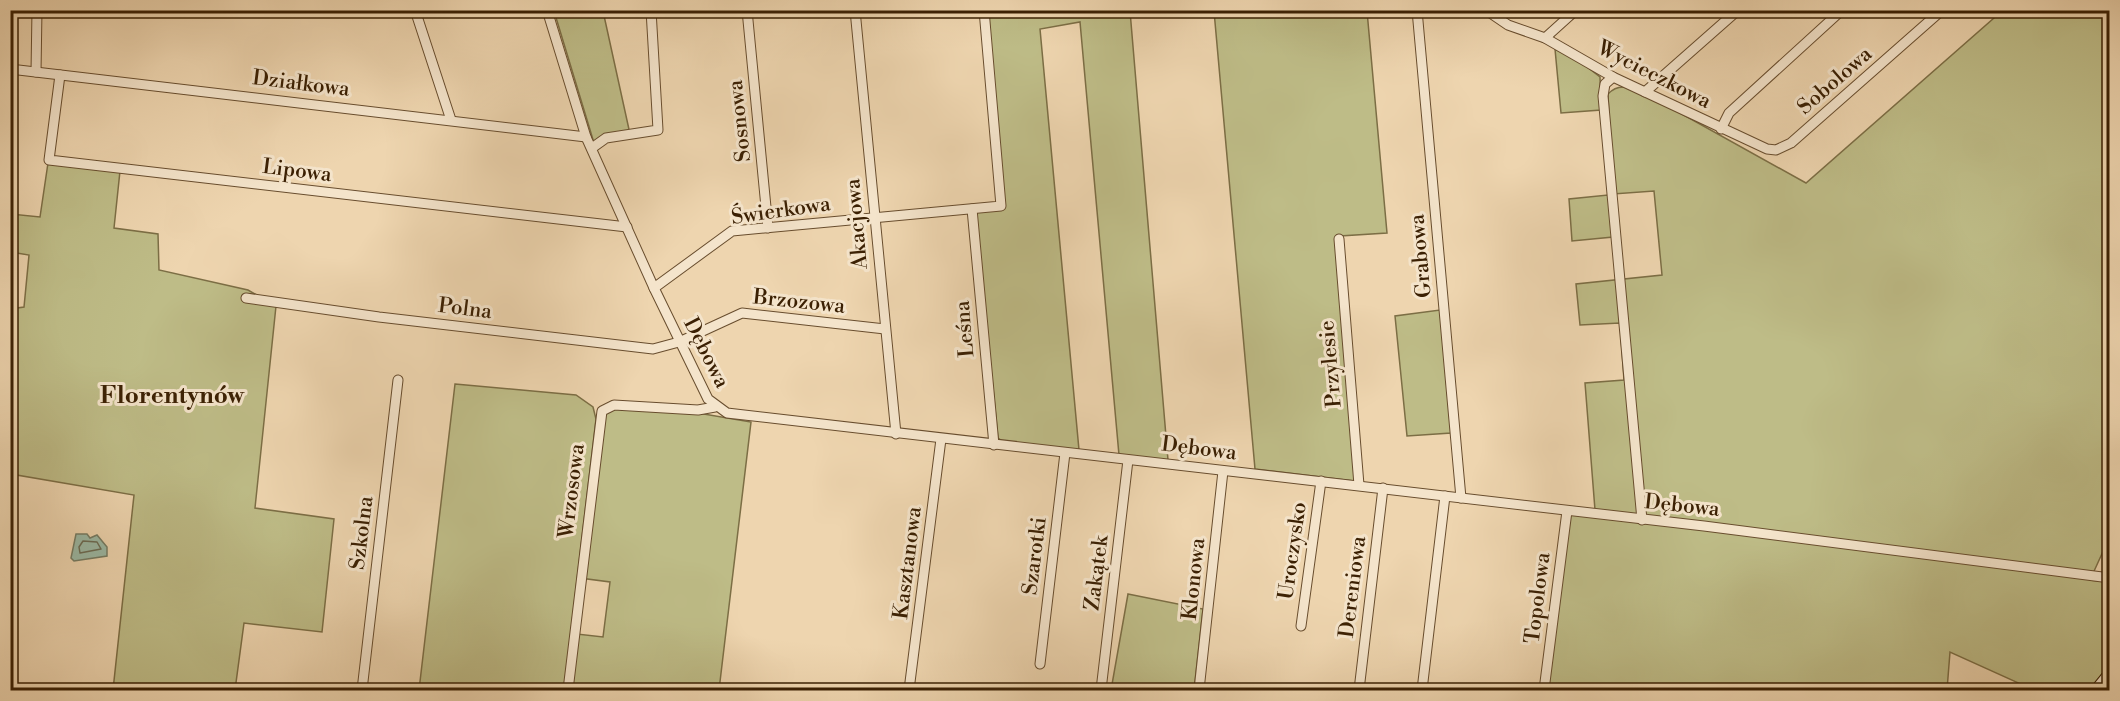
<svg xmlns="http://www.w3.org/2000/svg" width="2120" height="701" font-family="'Libre Bodoni',serif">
	<rect width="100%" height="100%" fill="#eed5af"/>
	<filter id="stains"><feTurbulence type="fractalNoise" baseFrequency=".00333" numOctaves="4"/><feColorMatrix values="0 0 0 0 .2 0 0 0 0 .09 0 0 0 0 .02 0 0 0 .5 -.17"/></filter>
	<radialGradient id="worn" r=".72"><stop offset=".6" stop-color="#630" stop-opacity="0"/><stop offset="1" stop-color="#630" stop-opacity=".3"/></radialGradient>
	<g fill="#bebc87" stroke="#7c6e45" stroke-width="1.5">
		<polygon points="554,11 603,11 630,134 594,143"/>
		<polygon points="986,11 1130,11 1168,460 1119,455 1080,22 1040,29 1079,450 1002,441 998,438 975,210 1003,207"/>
		<polygon points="1214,11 1367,11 1387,233 1340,236 1357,479 1354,481 1255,469"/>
		<path d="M 2002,11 L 2109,11 L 2110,536 L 2090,580 L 2109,582 L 2110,665 L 2089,690 L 2034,690 L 1950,652 L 1947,690 L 1546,690 L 1568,514 L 1595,510 L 1585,383 L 1624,380 L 1620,323 L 1580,325 L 1576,284 L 1662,275 L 1654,191 L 1613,194 L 1608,94 C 1620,81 1633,89 1646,94 L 1806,183 Z"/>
		<polygon points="1555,49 1578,60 1600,77 1601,110 1561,113"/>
		<polygon points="48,163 120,171 114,228 158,234 159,270 248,290 276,306 255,508 334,519 322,632 244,623 235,690 113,690 134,495 11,474 10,309 24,307 29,255 11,252 11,214 40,217"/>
		<polygon points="1608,195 1613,237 1572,241 1569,199"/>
		<polygon points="1440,310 1451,433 1407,436 1395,316"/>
		<polygon points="455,384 576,395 593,407 596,419 564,690 419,690"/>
		<polygon points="615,407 698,413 751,422 719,690 570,690 577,634 603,637 610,582 580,578 604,416"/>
		<polygon points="1128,594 1203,609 1194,690 1111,690"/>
	</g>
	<polygon fill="#9bb9a5" stroke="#757c64" stroke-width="1.5" points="76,534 87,534 90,538 97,535 107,547 107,556 74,561 71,558"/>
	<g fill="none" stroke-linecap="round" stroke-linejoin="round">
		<polygon stroke="#6b6c54" stroke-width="1.5" points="83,541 97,542 101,549 80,553 79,547"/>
		<g stroke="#684d2e" stroke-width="11">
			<g id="street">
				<polyline points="415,10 451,120"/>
				<polyline points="547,10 586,137 654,288 708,399 727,413 1704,526 2110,578"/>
				<polyline points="747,10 768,228"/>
				<polyline points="855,10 896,434"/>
				<polyline points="1417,10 1461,498"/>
				<polyline points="1486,10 1508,25 1545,38 1613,77 1767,149 1776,150 1791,143 1942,10"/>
				<polyline points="1545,38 1576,10"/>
				<polyline points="10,69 586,137"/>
				<polyline points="36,72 37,10"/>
				<polyline points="60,75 49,160 627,227"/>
				<polyline points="1613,77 1605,84 1603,96 1642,520"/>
				<polyline points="1645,92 1738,10"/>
				<polyline points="1721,129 1729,113 1842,10"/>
				<polyline points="592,148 606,138 658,130 651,10"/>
				<polyline points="972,209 994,445"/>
				<polyline points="1339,239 1359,485"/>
				<polyline points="654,288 732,231 1001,206 984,10"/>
				<polyline points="246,298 379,317 653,349 679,342 742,313 885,329"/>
				<polyline points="1301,626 1321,481"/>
				<polyline points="1040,664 1065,453"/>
				<polyline points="362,690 398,380"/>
				<polyline points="568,690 602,411 614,405 698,410 715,407"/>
				<polyline points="909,690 941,439"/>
				<polyline points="1101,690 1128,460"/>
				<polyline points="1199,690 1223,471"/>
				<polyline points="1359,690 1383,488"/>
				<polyline points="1422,690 1445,496"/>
				<polyline points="1544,690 1567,511"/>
			</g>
		</g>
		<g stroke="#3b2003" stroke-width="14">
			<polyline id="secondary" points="2097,690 2110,674"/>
		</g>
		<use href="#street" stroke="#f4e4cb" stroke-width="9"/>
		<use href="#secondary" stroke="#f4e4cb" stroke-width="12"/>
	</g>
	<g text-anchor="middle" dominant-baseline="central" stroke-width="6" stroke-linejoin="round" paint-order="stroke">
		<g font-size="21" fill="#3b2003" stroke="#f4e4cb">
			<text transform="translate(1654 75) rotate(27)">Wycieczkowa</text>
			<text transform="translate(1835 81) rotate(-41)">Sobolowa</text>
			<text transform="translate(301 84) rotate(7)">Działkowa</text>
			<text transform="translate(740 121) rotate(-96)">Sosnowa</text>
			<text transform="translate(297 171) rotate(7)">Lipowa</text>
			<text transform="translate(781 211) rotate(-8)">Świerkowa</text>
			<text transform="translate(857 224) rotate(-95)">Akacjowa</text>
			<text transform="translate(1421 256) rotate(-95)">Grabowa</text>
			<text transform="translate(799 302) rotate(6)">Brzozowa</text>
			<text transform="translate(465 309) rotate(7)">Polna</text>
			<text transform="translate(965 329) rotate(-95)">Leśna</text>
			<text transform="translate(706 353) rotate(63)">Dębowa</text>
			<text transform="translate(1331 364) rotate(-95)">Przylesie</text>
			<text transform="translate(1199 449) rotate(7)">Dębowa</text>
			<text transform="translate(572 491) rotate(-83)">Wrzosowa</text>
			<text transform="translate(1682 506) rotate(6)">Dębowa</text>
			<text transform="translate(362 533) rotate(-83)">Szkolna</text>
			<text transform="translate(1293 551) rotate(-82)">Uroczysko</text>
			<text transform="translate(1035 556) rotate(-83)">Szarotki</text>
			<text transform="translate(908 563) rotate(-83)">Kasztanowa</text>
			<text transform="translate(1097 573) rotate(-83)">Zakątek</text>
			<text transform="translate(1194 579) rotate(-84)">Klonowa</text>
			<text transform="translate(1353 587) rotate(-83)">Dereniowa</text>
			<text transform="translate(1538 598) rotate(-83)">Topolowa</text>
		</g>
		<g font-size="24" font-weight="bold" fill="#3b2003" stroke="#f4e4cb">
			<text x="172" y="396">Florentynów</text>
		</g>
	</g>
	<rect width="2120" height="701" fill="none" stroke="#eed5af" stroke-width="36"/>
	<rect x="12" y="12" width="2096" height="677" fill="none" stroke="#3b2003" stroke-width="3"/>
	<rect x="18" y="18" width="2084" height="665" fill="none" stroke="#3b2003" stroke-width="1.5"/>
	<rect width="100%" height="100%" filter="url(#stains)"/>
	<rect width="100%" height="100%" fill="url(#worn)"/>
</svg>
